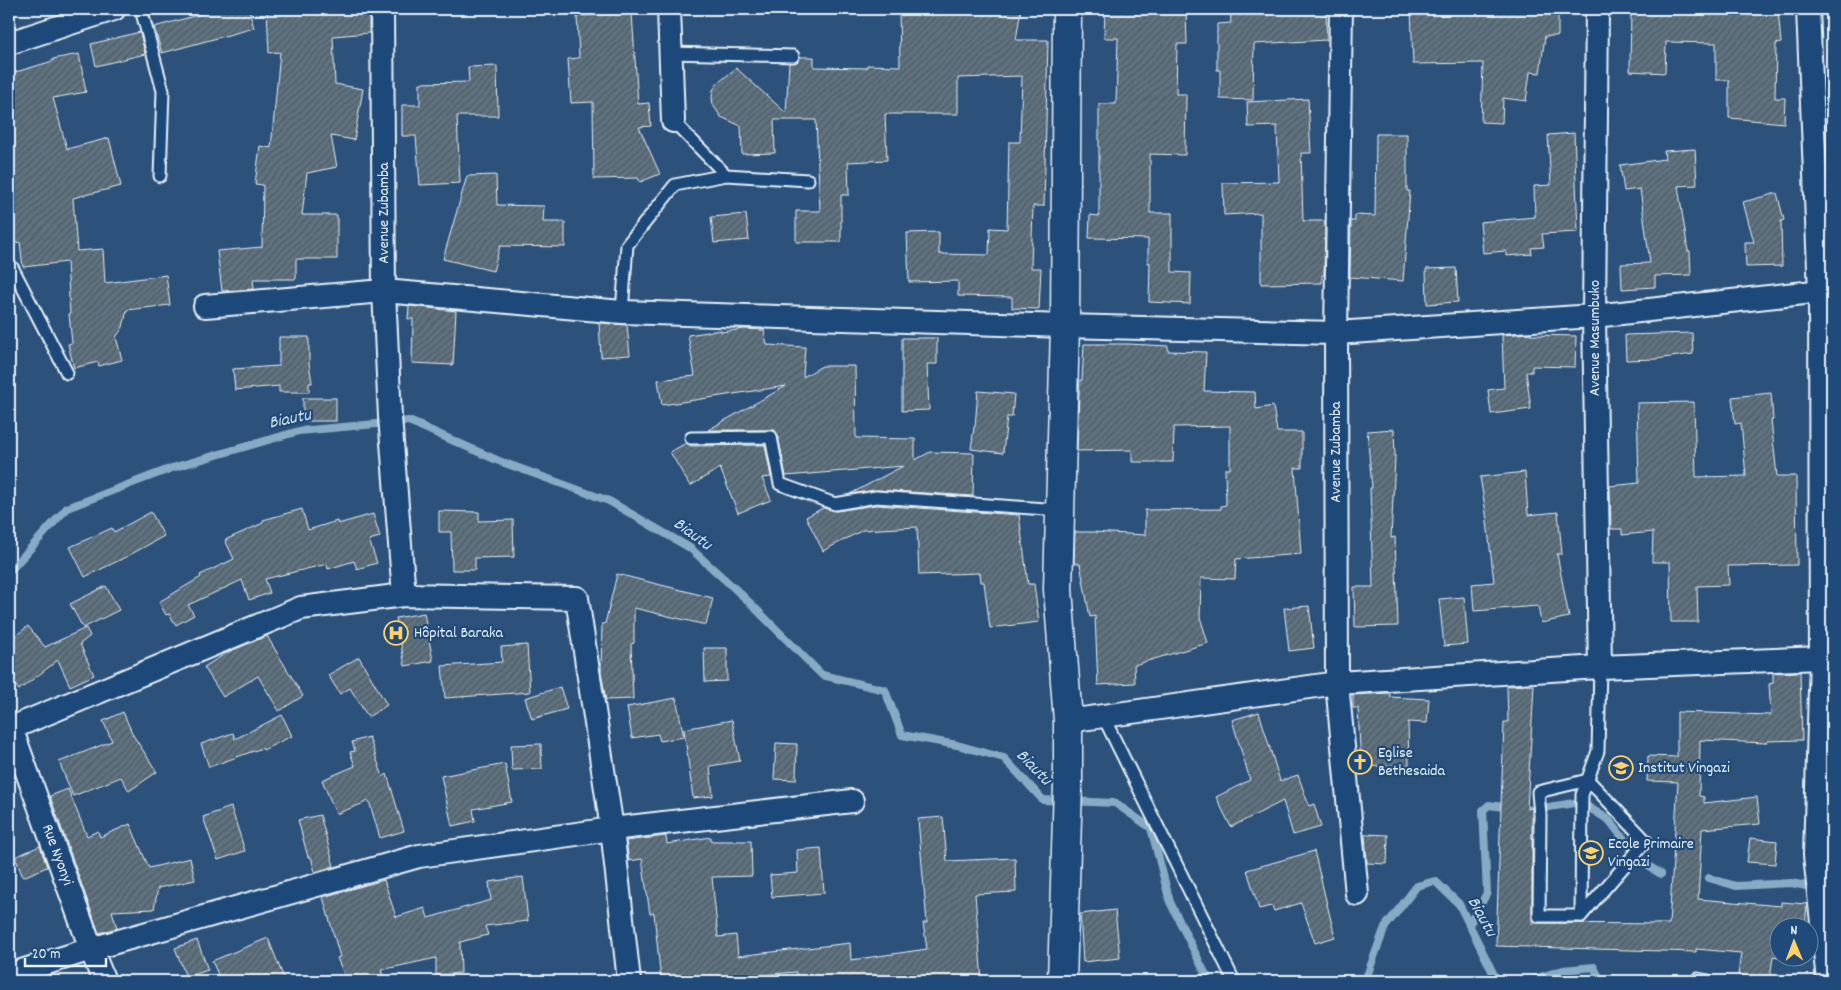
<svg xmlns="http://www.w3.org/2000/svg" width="1841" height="990" font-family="Dekko,sans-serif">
	<defs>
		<pattern id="building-hatch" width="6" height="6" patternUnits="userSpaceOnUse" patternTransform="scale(1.25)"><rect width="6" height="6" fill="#5e7280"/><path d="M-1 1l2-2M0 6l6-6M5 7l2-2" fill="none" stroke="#515b62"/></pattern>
	</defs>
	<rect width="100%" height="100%" fill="#2c527b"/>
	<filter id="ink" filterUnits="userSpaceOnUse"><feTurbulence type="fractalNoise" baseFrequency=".02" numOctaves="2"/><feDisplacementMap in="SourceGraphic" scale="10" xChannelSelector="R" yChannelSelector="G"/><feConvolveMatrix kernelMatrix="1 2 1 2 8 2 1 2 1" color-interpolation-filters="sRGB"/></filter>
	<g filter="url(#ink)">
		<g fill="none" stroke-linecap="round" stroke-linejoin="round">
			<g stroke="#87abc4" stroke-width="8">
				<polyline points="9,572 67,508 172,468 299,431 409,421 499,461 609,501 690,548 744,597 822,675 885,690 902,735 957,745 1004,758 1043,800 1115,803 1151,828 1170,902 1209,981"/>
				<polyline points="1522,809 1530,810 1574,803 1585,805 1609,820 1642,862 1661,874"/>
				<polyline points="1709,878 1736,886 1791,883 1832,891"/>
				<polyline points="1469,925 1487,893 1483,810 1489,805 1511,808"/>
				<polyline points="1365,981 1385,927 1417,886 1435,881 1459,904 1497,981"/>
				<polyline points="1527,981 1563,970 1594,967 1601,981"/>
			</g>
		</g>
		<g fill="url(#building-hatch)" stroke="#e8f1f8">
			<polygon points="220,9 249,9 254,28 162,53 154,27"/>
			<polygon points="309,9 369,9 369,33 333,36 335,84 363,89 354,140 331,136 337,167 307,173 302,215 337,215 337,259 296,259 296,279 253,279 254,289 222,291 217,251 262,247 263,185 255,184 260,146 271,148 280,52 269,53 267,11"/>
			<polygon points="899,9 1021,9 1016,40 1048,40 1044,206 1033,206 1031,268 1041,268 1039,309 1012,308 1012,297 958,296 958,281 909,282 907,233 939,232 939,254 989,255 990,228 1007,229 1009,142 1020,142 1022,76 958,78 958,114 885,114 887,160 848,162 849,195 841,195 841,242 796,242 796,211 820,211 816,120 774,120 775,153 742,154 741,126 721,117 713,105 712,97 713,90 718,83 736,68 786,113 789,63 797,62 800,57 814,57 814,67 867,68 867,65 900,66"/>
			<polygon points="1105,9 1186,9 1187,44 1177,44 1176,94 1186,94 1185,155 1150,154 1150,213 1172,213 1172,272 1191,273 1190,304 1149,302 1150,263 1148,263 1148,239 1089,238 1090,215 1099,216 1099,104 1116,104 1118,38 1104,38"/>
			<polygon points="1230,9 1326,9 1327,40 1254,44 1253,100 1220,99 1220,70 1217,70 1217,24 1231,23"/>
			<polygon points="1411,9 1490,9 1490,12 1558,12 1558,36 1545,36 1540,73 1530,72 1526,101 1503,98 1502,123 1481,122 1483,63 1413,64"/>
			<polygon points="1631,9 1778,9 1781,43 1776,44 1775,98 1785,98 1784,123 1729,118 1729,80 1716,80 1716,43 1666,42 1665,73 1630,71"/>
			<polygon points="632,13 638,104 649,103 651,126 639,127 660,174 640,182 638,178 594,179 593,102 571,103 568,59 579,58 577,16"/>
			<polygon points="140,32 145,54 96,66 91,44"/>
			<polygon points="79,54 86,92 53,98 67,149 109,138 121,186 73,198 77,251 103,249 105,283 166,275 170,305 127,310 123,327 116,337 122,360 99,366 98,362 74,368 68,344 72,343 69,314 70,314 67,262 23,267 20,242 9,244 9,74 53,61 53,59"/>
			<polygon points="497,66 498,116 457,116 460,183 420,185 416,136 402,136 402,105 420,105 420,83 469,82 468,67"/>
			<polygon points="1308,99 1311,153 1301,153 1303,221 1325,221 1324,275 1322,275 1322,283 1261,284 1261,213 1224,215 1223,183 1279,182 1277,126 1248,127 1247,102"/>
			<polygon points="1574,133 1578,232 1542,234 1544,247 1531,248 1532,254 1506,256 1506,251 1483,253 1480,222 1535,217 1534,186 1551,185 1548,135"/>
			<polygon points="1376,134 1407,134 1407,191 1410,191 1403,281 1350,277 1351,221 1355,221 1355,215 1375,216"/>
			<polygon points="1695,149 1697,185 1678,186 1688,251 1690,251 1691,275 1655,276 1655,287 1622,289 1621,264 1650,263 1640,189 1624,191 1620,165 1665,159 1664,151"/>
			<polygon points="496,175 497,205 544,206 543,222 565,222 565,247 500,246 493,271 443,259 467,176"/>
			<polygon points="1777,193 1784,220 1781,221 1782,266 1746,267 1745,242 1754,242 1743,202"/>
			<polygon points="746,214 749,240 714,243 711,217"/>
			<polygon points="1456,268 1458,302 1427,304 1426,269"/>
			<polygon points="409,306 456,311 453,365 412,363 413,319 408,319"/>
			<polygon points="599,323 627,325 630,355 601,357"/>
			<polygon points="745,329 764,330 767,345 805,347 803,377 822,366 855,366 856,438 915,439 915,460 930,452 974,453 973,496 877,490 850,494 903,466 786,476 778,436 775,430 708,430 786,386 662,405 658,380 695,376 688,335 721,330 721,332"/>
			<polygon points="1531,333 1531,335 1576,336 1575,367 1532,366 1532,372 1526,372 1531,409 1491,414 1488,390 1504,388 1502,335"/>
			<polygon points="1692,333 1693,354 1656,359 1626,360 1625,335"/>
			<polygon points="279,337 309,337 309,363 312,383 309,383 309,392 279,392 279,386 235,390 233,369 279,366"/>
			<polygon points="902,338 937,338 937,364 927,364 929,410 902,411"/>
			<polygon points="1084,344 1129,344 1168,346 1168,351 1206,352 1204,391 1255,392 1256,409 1273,406 1277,432 1302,432 1302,468 1295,468 1301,554 1236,559 1235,579 1201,578 1200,617 1208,643 1134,665 1135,683 1098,685 1095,616 1090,617 1080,564 1074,563 1075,532 1093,532 1145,535 1145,510 1221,509 1221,506 1226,505 1225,469 1230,469 1230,426 1174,427 1173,462 1132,462 1132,450 1077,451 1079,392 1080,380 1082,380"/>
			<polygon points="978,391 1014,394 1012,417 1007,417 1003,453 971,449 974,427 975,427"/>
			<polygon points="1771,393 1773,420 1771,420 1777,476 1796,476 1797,565 1728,566 1729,585 1697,586 1698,622 1671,622 1670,562 1652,562 1653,532 1622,535 1622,529 1611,529 1610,486 1639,483 1637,403 1694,402 1696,477 1746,476 1741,423 1735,424 1732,397"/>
			<rect x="303" y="398" width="33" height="23"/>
			<polygon points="1394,429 1395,458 1391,538 1395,537 1398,626 1355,627 1354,587 1373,587 1370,488 1372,488 1367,431"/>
			<polygon points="686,443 691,446 765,445 771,477 762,478 771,500 738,513 720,468 690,486 670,452"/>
			<polygon points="1525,472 1528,515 1558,512 1562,554 1557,554 1569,617 1541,623 1538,606 1474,611 1472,584 1494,582 1486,513 1480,477"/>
			<polygon points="876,505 1019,515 1028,584 1034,584 1039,622 990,628 984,582 981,582 980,573 919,575 917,527 863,530 823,551 806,517 823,508 836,511"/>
			<polygon points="302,509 308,530 337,521 338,524 373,514 380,537 369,540 377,563 357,569 354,561 328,569 327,564 265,579 270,593 249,600 242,580 188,605 194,615 176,625 169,614 166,615 159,602 201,577 200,575 234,559 225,540 263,523 263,520"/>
			<polygon points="439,511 479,512 479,521 513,520 514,557 475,558 475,570 452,570 451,532 439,532"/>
			<polygon points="151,512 164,536 126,557 85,577 70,547 112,528 114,532"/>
			<polygon points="617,574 713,598 706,625 634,608 634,643 631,644 633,699 606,700 601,672 602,624 605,624"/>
			<polygon points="106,586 119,610 83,628 70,604"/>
			<polygon points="1464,597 1468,644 1444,646 1439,599"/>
			<polygon points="1309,606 1314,648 1289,651 1284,608"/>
			<polygon points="424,613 433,661 405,666 396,618"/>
			<polygon points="28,626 45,647 86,628 90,636 80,644 94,675 70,686 58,660 19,690 9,677 9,641"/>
			<polygon points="267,636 303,696 279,711 258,676 223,697 204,667 228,652"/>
			<polygon points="527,645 530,692 445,698 442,666 502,662 501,647"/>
			<polygon points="704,648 727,648 727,681 705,682"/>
			<polygon points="359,657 387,705 368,717 350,688 340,694 328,675"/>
			<polygon points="1800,672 1802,740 1767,741 1766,743 1700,740 1699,796 1704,797 1704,803 1757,797 1760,824 1702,829 1698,899 1781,906 1781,902 1807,904 1805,928 1778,928 1778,957 1773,956 1770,979 1738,975 1741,953 1696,949 1696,952 1496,946 1504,722 1508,722 1507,686 1534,685 1527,809 1532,808 1532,923 1669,924 1678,782 1647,781 1648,756 1677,757 1677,712 1771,715 1769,684 1773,683 1773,673"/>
			<polygon points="560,687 567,709 532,719 525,698"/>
			<polygon points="1390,693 1390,697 1429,699 1427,723 1408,722 1409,765 1361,767 1358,708 1353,708 1353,695"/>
			<polygon points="676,698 684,737 660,741 658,734 632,738 627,707"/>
			<polygon points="123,712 133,735 157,772 129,791 121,777 73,796 59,762 112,741 103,721"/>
			<polygon points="1259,712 1280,781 1298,775 1309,806 1314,804 1321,827 1293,835 1283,801 1231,827 1216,797 1250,780 1232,720"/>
			<polygon points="282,715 292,736 263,750 262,748 209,767 201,744 233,733 235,739"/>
			<polygon points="732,720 740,761 710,766 713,796 693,798 684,729"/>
			<polygon points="369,737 383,777 387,774 404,831 380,838 369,801 336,814 322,780 355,766 350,752 355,751 352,742"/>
			<polygon points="776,743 797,744 796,780 774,779"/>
			<polygon points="541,744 542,769 512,770 511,745"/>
			<polygon points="505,764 512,802 473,809 475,821 452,826 441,776"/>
			<polygon points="68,789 87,836 98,831 100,837 130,824 149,868 190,858 195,880 158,888 154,909 112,911 117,928 99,933 50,796"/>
			<polygon points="231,807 245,851 218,860 203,817"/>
			<polygon points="320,815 334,866 315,872 311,857 308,857 298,820"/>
			<polygon points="943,817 947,861 1015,858 1016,892 975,894 982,981 797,981 796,972 693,981 661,981 654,913 650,914 642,859 629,861 626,841 666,836 667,844 711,837 711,841 751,841 752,876 712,877 718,937 736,935 738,956 850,943 851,960 927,949 923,923 927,923 918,819"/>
			<polygon points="1365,834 1388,835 1387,864 1367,863"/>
			<polygon points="1750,838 1777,841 1775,864 1747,862"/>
			<polygon points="40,846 47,867 23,877 15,857"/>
			<polygon points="821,848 824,893 772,897 770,875 798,873 797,850"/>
			<polygon points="1314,851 1335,937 1315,943 1301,903 1274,911 1272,906 1259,909 1247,870"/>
			<polygon points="523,877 528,921 485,926 488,935 460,942 461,973 436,975 436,958 381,970 385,981 347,981 337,958 340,957 323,897 384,880 396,917 425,908 428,918 491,900 489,882"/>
			<polygon points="1115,910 1120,958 1083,962 1080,914"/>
			<polygon points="268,938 285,981 221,981 212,961"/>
			<polygon points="197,940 208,970 186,977 175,948"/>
		</g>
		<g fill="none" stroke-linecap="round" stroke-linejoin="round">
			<g stroke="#e8f1f8" stroke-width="15">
				<g id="service">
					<polyline points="141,9 163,91 160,176"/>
					<polyline points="670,53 793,56"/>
					<polyline points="673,121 726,175 808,180"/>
					<polyline points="9,268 12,267 67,373"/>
					<polyline points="622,312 627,245 675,185 726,175"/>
					<polyline points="691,438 771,437 780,484 835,504 876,497 1060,510"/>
					<polyline points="1103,716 1234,981"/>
					<polygon points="1588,780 1646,841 1581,916 1539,916 1540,815 1538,792"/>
					<polyline points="1581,916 1582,795 1598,751 1600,667"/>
					<polyline points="1698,979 1708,981"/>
				</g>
			</g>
			<g stroke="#e8f1f8" stroke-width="26">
				<g id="minor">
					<polyline points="382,9 384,291 390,417 404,595"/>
					<polyline points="669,9 673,121"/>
					<polyline points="1341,9 1336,333 1337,683 1357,894"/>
					<polyline points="1597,9 1594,316 1600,667"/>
					<polyline points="1808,9 1820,292 1821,658 1815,855 1828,981"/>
					<polyline points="9,43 114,9"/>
					<polyline points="205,306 384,291 622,312 1065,326 1336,333 1594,316 1832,290"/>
					<polyline points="1068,721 1337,683 1600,667 1821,658 1832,659"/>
					<polyline points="11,728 91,949 104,981"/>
					<polyline points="9,729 301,608 404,595 577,598 612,829 629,981"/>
					<polyline points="9,975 91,949 419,856 612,829 852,801"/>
				</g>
			</g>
			<g stroke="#e8f1f8" stroke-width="31">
				<polyline id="tertiary" points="1062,981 1068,785 1068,721 1058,589 1065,326 1067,9"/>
			</g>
			<use href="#service" stroke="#1f4a7a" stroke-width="11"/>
			<use href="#minor" stroke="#1f4a7a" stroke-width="22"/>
			<use href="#tertiary" stroke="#1f4a7a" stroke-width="28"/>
		</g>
	</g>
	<defs>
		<g id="hospital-ring" transform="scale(1.25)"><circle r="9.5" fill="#1f4a7a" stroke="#ffd166" stroke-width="1.5"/><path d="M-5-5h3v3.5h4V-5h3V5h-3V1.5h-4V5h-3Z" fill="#ffd166"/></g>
		<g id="church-ring" transform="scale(1.25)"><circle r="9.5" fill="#1f4a7a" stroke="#ffd166" stroke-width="1.5"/><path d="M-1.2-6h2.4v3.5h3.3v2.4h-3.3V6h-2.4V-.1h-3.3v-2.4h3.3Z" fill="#ffd166"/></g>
		<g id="school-ring" transform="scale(1.25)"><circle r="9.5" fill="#1f4a7a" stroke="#ffd166" stroke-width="1.5"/><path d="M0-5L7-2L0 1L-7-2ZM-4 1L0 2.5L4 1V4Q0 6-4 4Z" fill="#ffd166"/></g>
	</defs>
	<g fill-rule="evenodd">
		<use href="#hospital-ring" x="396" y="633"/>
		<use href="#church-ring" x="1360" y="762"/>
		<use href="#school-ring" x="1621" y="768"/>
		<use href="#school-ring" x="1591" y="853"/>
	</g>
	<g text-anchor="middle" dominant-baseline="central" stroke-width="4.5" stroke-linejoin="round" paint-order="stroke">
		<g font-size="16" fill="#e8f1f8" stroke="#1f4a7a">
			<text transform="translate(384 213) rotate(-90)">Avenue Zubamba</text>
			<text transform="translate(1595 338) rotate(-90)">Avenue Masumbuko</text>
			<text transform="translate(1336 452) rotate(-90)">Avenue Zubamba</text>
			<text transform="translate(57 855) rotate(70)">Rue Nyonyi</text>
		</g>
		<g font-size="16" fill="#e8f1f8" stroke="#1f4a7a" text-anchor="start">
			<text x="414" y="633">Hôpital Baraka</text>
			<text x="1378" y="753">Eglise<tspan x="1378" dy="18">Bethesaida</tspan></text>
			<text x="1638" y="768">Institut Vingazi</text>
			<text x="1608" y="844">Ecole Primaire<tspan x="1608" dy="18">Vingazi</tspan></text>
		</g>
		<g font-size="18" font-style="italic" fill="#d0e0eb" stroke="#1f4a7a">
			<text transform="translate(290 420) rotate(-12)">Biautu</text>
			<text transform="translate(692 535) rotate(36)">Biautu</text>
			<text transform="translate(1033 768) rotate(46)">Biautu</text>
			<text transform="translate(1481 917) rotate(61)">Biautu</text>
		</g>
	</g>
	<rect width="1841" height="990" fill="none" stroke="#1f4a7a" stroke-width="30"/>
	<rect x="15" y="15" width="1811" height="960" fill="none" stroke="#e8f1f8" stroke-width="2" filter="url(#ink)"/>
	<g transform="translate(1794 942) rotate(359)"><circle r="24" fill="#1f4a7a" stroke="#6f8dac"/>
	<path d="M0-4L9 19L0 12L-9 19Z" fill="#ffd166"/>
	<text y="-8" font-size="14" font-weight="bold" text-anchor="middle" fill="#e8f1f8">N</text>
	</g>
	<path d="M25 958v8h81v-8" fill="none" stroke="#e8f1f8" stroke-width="2.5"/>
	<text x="32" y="958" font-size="15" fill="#e8f1f8" stroke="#1f4a7a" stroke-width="4" paint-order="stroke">20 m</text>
</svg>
